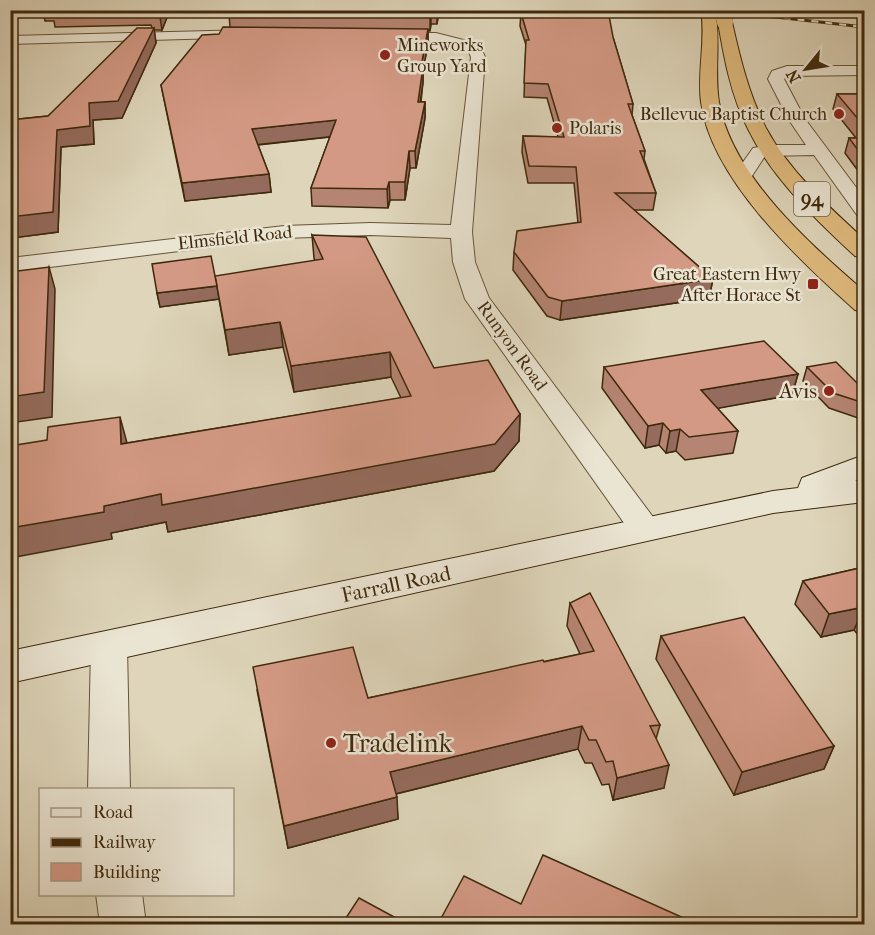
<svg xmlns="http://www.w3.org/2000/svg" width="875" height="935" font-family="'IM FELL French Canon',serif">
	<rect width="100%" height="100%" fill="#ded5ba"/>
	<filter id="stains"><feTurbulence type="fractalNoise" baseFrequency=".00333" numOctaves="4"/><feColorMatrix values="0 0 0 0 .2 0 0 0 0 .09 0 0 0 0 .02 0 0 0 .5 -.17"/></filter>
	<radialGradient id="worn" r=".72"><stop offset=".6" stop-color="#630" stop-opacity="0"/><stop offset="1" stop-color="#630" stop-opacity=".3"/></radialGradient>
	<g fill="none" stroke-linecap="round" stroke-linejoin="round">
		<g stroke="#675438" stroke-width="2">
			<g id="street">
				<polygon points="250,30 257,34 255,37 10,44 10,36"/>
				<polygon points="388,33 436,33 479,44 485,57 472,232 475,262 489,298 656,521 661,529 656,537 645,540 634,537 465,299 453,262 451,238 370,235 284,238 10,272 10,258 284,226 370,223 451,225 471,57 468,50 436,41 383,40 381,37 383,34"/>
				<polygon points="787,66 864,66 864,75 788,76 784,79 805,119 864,198 864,217 857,215 814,155 765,156 750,179 736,179 734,175 753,148 771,145 806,145 789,120 768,79 772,71"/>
				<polygon points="109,633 122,637 127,647 130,790 88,790 91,647 96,637"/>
				<polygon points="96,894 142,894 146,924 100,924"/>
			</g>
		</g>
		<g stroke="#3f290c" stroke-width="2">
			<polygon id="secondary" points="864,455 864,477 855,481 864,480 864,502 773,513 10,683 10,651 773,491 798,488 802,478"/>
		</g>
		<g stroke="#3f290c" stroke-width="2">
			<g id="highway">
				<path d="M 701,10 L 715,10 C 721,40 714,72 719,102 C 731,175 811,245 864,291 L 864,312 L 855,310 C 800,261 711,179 701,102 C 697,72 706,41 701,10 Z"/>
				<path d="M 725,18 L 732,22 C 740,58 749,95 766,128 C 789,171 829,207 864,239 L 864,258 L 855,256 C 815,219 772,178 748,129 C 731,96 724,58 718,22 Z"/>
			</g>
		</g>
		<use href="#street" fill="#eae4d2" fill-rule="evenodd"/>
		<use href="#secondary" fill="#eae4d2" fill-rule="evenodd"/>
		<use href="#highway" fill="#dfba7d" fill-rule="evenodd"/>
		<g stroke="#3f290c" stroke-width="3">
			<polyline id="rail" points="714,10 864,27"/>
		</g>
		<use href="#rail" stroke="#eae4d2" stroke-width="2" stroke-dasharray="7" stroke-linecap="butt"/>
		<g stroke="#3f290c" stroke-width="16" stroke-linecap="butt">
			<polyline id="highway-bridge" points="722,10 725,22"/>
		</g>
		<use href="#highway-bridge" stroke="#dfba7d" stroke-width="16"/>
	</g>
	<g fill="#b58472" stroke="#3f290c" stroke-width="1.5">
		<polygon points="43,10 170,10 162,30 154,30 156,43 122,118 93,120 94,144 61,147 58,232 12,238 10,233 10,120 48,116 152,28 151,25 55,27 54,21 45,21"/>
		<polygon points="231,10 439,10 437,24 431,24 430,31 428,31 428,43 423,71 423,82 421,102 425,102 425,118 416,168 410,168 405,200 390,200 388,208 312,206 311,188 330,137 258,145 269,174 271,192 185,201 161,85 230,27 229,15"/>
		<polygon points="521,13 613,37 633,104 632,115 645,151 644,159 656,193 653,210 634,210 713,279 709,298 560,320 547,316 513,270 514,252 578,223 574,183 528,183 522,152 523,136 558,137 547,98 524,97 526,45 520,26"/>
		<polygon points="837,94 864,94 864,179 845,153 849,138 856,138 833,109"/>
		<polygon points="312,235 434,368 520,414 519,441 494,471 168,532 166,522 111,533 112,539 47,440 127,443 401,398 391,377 294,392 283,347 229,355 219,299 160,307 157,293 217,286 315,261 314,258"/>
		<polygon points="604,367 798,374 792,395 717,408 738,431 733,453 685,460 676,451 666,453 659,445 645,448 602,388"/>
		<polygon points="807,367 864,390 864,420 829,408 803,381"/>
		<polygon points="864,567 864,642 854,630 821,637 795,604 803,581"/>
		<polygon points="570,603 660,725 656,739 664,788 613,800 609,784 602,785 592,763 585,763 578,749 396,794 398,819 288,848 257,690 368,698 580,654 567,626"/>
		<polygon points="661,636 834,746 824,769 734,795 656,659"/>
	</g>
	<g fill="#946b5c" stroke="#3f290c" stroke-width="1.5">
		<polygon points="163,10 170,10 162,30 160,17"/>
		<polygon points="431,10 431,24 430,31 430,17"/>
		<polygon points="439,10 437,24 437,11"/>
		<polygon points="154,28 156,43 122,118 93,120 94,144 61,147 58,232 12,238 10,233 10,208 57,130 89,103"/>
		<polygon points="428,29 428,43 423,71 423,82 418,118 418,102 421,67"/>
		<polygon points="425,102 425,118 416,168 415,151"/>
		<polygon points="336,120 337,136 254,145 252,129"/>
		<polygon points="409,151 410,168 405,200 405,182"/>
		<polygon points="269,174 271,192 185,201 182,183"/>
		<polygon points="389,182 390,200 388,208 387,189"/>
		<polygon points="49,267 55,289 52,417 10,423 10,397"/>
		<polygon points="713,279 709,298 560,320 562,301"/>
		<polygon points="217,286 219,299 160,307 157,293"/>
		<polygon points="280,322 283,347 229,355 225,330"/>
		<polygon points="390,352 391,377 294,392 291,366"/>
		<polygon points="798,374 792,395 697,412 701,390"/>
		<polygon points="520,414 519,441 494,471 168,532 166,522 111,533 112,539 10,558 10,528 104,506"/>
		<polygon points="120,417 127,443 121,444"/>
		<polygon points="663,423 659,445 645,448 648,426"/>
		<polygon points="680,429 676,451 666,453 670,431"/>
		<polygon points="864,607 854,630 821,637 829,614"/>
		<polygon points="582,726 578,749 391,795 390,772"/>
		<polygon points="834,746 824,769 734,795 742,772"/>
		<polygon points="669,765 664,788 613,800 617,778"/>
		<polygon points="397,797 398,819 288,848 284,826"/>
	</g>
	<g fill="#d39984" stroke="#3f290c" stroke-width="1.5">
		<polygon points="55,10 163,10 160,17 150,17 155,12 52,15"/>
		<polygon points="231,10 431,10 430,17 229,15"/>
		<polygon points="566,10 608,10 613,37 633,104 628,104 645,151 640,151 656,193 615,193 713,279 562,301 548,297 514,252 517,231 581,222 576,167 529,166 523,136 564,137 548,84 524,83 526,40 529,40 521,13 565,14"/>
		<polygon points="223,27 428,29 421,67 423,67 418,102 425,102 415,151 409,151 405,182 389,182 387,189 311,188 336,120 252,129 269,174 182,183 161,85 202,35 219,34"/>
		<polygon points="137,28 154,28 118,101 89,103 90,126 57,130 53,212 10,217 10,120 48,116"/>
		<polygon points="837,94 864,94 864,126"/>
		<polygon points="849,138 864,138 864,158"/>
		<polygon points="312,235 366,237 434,368 488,360 520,414 495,444 162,505 161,494 104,506 104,512 10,528 10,446 47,440 48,427 120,417 121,444 411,396 390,352 291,366 280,322 225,330 215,276 323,259"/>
		<polygon points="211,256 217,286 157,293 152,264"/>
		<polygon points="49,267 44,392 10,397 10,272"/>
		<polygon points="764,341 798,374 701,390 738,431 689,437 680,429 670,431 663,423 648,426 604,367"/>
		<polygon points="836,362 864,390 864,403 833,393 807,367"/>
		<polygon points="864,567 864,608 864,607 829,614 803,581"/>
		<polygon points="590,593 660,725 650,726 669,765 617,778 613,761 606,762 596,740 589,740 582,726 390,772 397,797 284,826 253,667 353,647 368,698 543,660 544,662 594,651 570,603"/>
		<polygon points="744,617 834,746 742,772 661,636"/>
		<polygon points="543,855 697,924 438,924 464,876 521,904"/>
		<polygon points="359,898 407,924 342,924"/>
	</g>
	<g fill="#8f2418" stroke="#eae4d2" stroke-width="2">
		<circle cx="385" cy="55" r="6"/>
		<circle cx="839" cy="114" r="6"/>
		<circle cx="557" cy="128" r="6"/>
		<rect x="807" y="278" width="12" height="12" rx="3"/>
		<circle cx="829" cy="391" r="6"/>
		<circle cx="331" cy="743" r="6"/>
	</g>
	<g text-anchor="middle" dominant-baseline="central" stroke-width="5" stroke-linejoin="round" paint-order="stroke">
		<g font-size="18" fill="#3f290c" stroke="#eae4d2" text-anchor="start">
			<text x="397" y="45">Mineworks<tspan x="397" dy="21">Group Yard</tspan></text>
			<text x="827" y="114" text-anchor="end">Bellevue Baptist Church</text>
			<text x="569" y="128">Polaris</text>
			<text x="801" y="274" text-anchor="end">Great Eastern Hwy<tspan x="801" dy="21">After Horace St</tspan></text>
		</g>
		<g font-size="18" fill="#3f290c" stroke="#eae4d2">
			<text transform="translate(235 238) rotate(-6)">Elmsfield Road</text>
			<text transform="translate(512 346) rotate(54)">Runyon Road</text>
		</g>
		<rect fill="#eae4d2" stroke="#726147" stroke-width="1.5" x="794" y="182" width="36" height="34" rx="4.5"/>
		<g font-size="20" font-weight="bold" fill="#3f290c">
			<text x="812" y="199">94</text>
		</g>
		<g font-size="21" fill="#3f290c" stroke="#eae4d2" text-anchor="end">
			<text x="817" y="391">Avis</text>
		</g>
		<g font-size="21" fill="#3f290c" stroke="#eae4d2">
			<text transform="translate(396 584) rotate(-12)">Farrall Road</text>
		</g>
		<g font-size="26" fill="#3f290c" stroke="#eae4d2" text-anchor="start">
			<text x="343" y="743">Tradelink</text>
		</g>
	</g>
	<rect width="875" height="935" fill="none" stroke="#ded5ba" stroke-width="36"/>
	<rect x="12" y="12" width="851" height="911" fill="none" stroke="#3f290c" stroke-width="3"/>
	<rect x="18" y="18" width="839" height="899" fill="none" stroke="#3f290c" stroke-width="1.5"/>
	<rect x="39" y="788" width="195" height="108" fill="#eae4d2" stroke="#a69983" stroke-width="1.5"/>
	<rect x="51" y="808" width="30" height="9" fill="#eae4d2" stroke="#a69983" stroke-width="1.5"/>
	<text x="93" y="818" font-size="18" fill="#3f290c">Road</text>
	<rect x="51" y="838" width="30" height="9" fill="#3f290c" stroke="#a69983" stroke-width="1.5"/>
	<text x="93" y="848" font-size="18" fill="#3f290c">Railway</text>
	<rect x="51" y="863" width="30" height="18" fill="#d39984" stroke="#a69983" stroke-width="1.5"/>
	<text x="93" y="878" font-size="18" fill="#3f290c">Building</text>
	<g transform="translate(806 69) rotate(240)" stroke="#eae4d2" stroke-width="4.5" paint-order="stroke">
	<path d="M0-4.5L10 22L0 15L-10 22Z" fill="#3f290c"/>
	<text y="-9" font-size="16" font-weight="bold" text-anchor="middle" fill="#3f290c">N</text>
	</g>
	<rect width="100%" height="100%" filter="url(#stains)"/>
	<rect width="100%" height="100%" fill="url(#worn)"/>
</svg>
